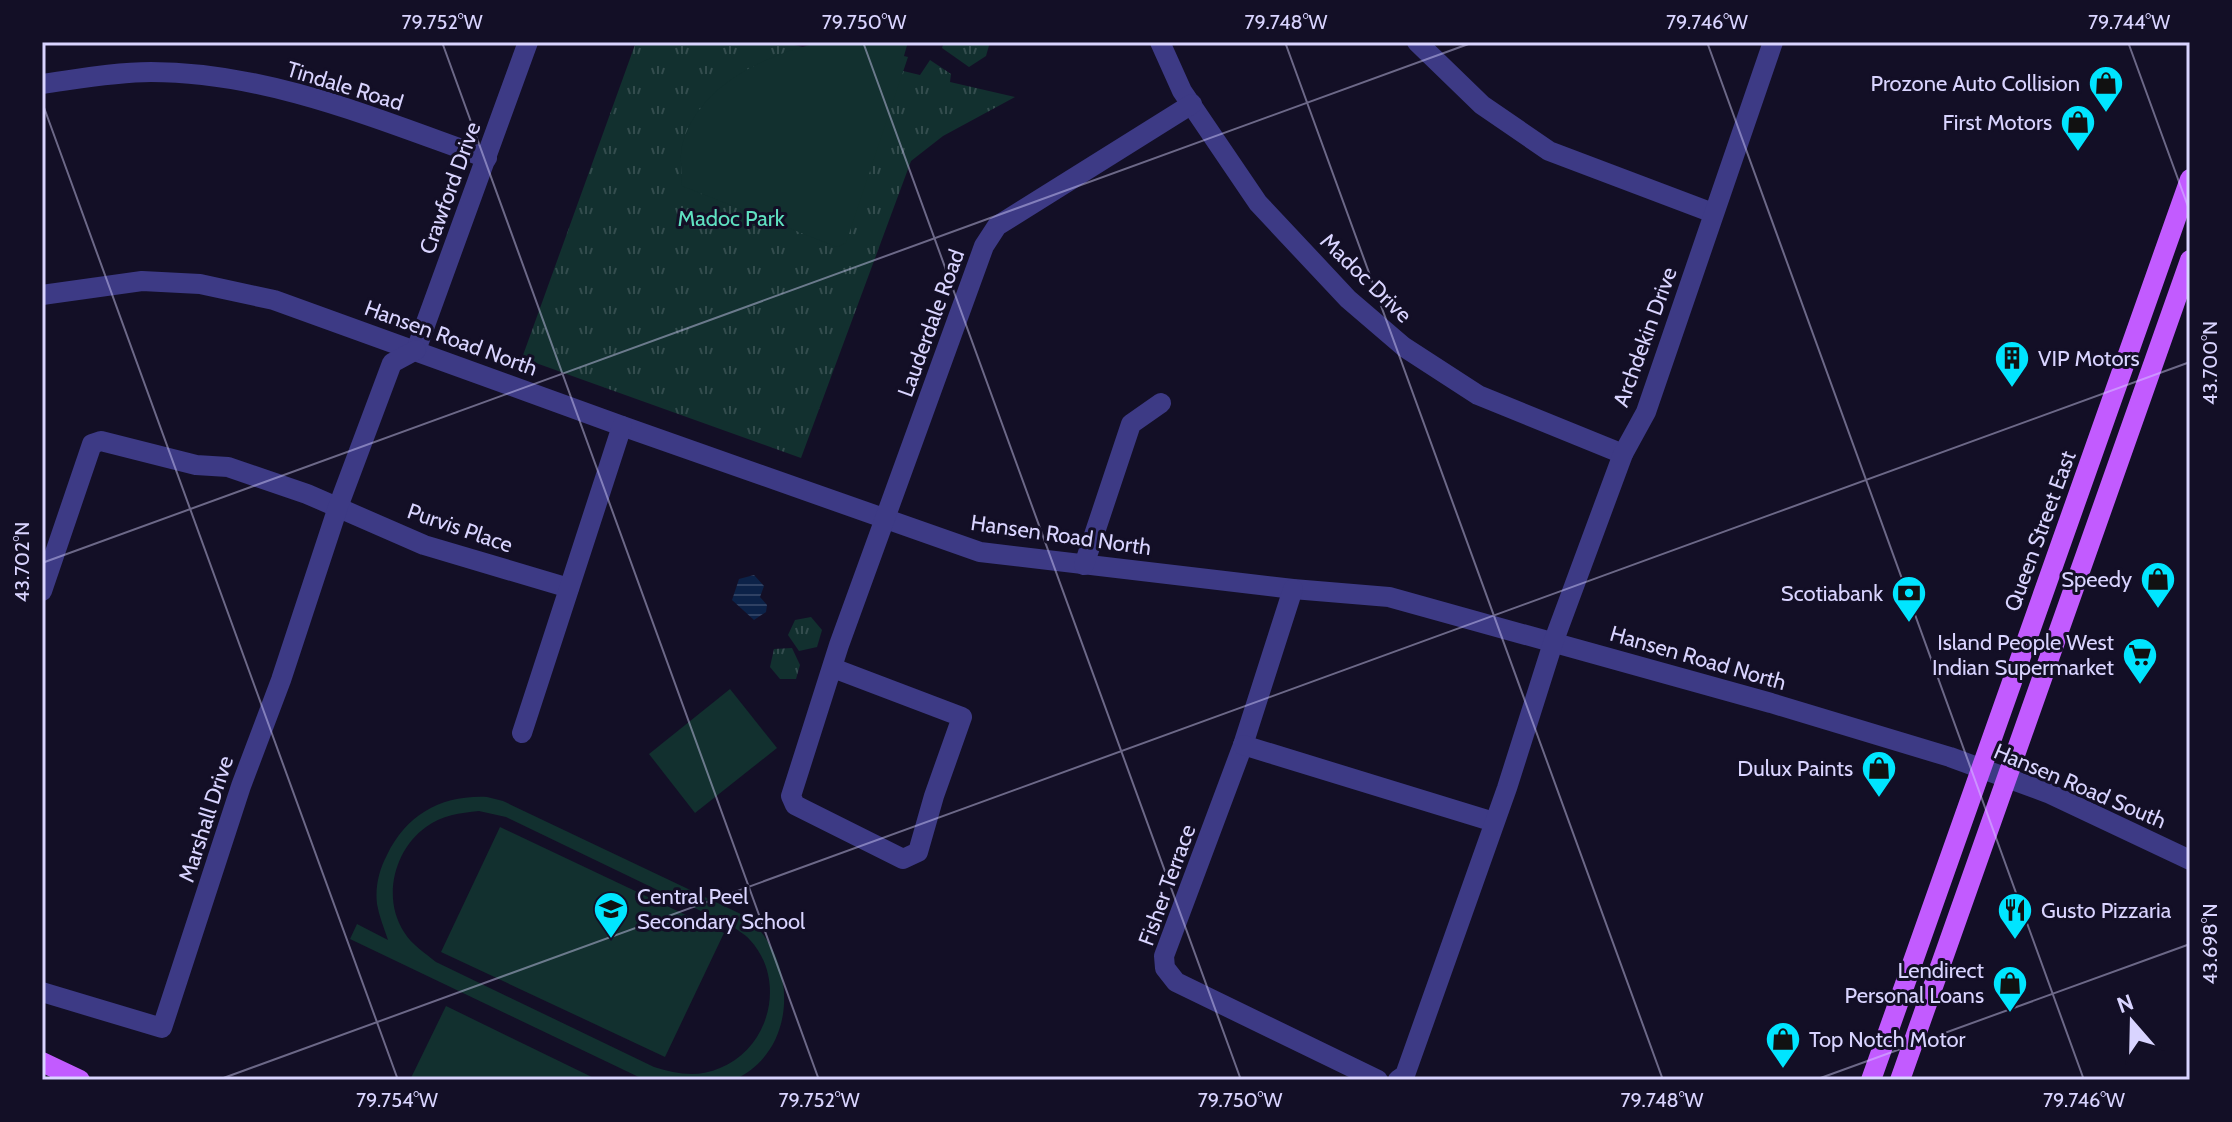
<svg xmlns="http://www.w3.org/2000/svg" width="2232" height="1122" font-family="Cabin,sans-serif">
	<defs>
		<pattern id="park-tufts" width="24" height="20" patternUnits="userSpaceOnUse" patternTransform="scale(2)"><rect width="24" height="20" fill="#12302f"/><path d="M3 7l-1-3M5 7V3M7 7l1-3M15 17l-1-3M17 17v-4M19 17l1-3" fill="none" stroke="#344d4e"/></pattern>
		<pattern id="water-rules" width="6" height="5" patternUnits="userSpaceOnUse" patternTransform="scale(2)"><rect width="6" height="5" fill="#0c2248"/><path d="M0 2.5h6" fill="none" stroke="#2f4163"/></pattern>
	</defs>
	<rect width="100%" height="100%" fill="#130f26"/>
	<g fill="url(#park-tufts)">
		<polygon points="636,42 782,42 920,75 930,60 951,74 950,82 1015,97 943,136 911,161 801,458 522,358"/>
		<polygon points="944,42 990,42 986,56 969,67 942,48"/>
		<polygon points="811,617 822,630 817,647 799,651 788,635 795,620"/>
		<polygon points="792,648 800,665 796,679 780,679 770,667 774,649"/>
	</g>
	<g fill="#12302f" fill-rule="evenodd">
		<path d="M 807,42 L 908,42 L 904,56 L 908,57 L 846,243 L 837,247 L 682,186 C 682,172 679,154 683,142 C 700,86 762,57 813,44 Z"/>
		<polygon points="730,689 777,748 695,813 649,754"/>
		<path d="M 487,797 L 503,801 L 745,916 C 798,957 800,1050 734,1080 L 645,1080 L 350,939 L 357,924 L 388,940 C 384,928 379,916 377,904 C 375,887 379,870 387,855 C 407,814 442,795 487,797 ZM 479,811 L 506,817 L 730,925 C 737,930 745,934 750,940 C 787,980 770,1048 720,1068 C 698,1078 676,1074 654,1067 L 436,962 C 425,953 412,945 404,932 C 382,898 394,850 426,827 C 442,815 460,813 479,811 Z"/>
		<polygon points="500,827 724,933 665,1057 441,952"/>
		<polygon points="446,1006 598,1080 410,1080"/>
	</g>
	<polygon fill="url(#water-rules)" points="754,575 764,586 760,597 767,605 766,612 754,620 732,600 739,579"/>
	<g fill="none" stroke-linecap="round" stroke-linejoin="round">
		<g stroke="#3d3a85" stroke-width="20">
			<polyline points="1160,42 1182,91 1258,203 1348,299 1404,347 1478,395 1623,454"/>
			<polyline points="1417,42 1482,105 1549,151 1713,213"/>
			<path d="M 42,84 C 78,79 115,72 151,72 C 268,72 379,120 487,158"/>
			<polyline points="42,295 142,281 200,284 274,300 622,426 980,552 1293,589 1389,597 1771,703 1950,757 2048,793 2190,860"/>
			<polyline points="416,350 528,42"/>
			<polyline points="1084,565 1131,424 1161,403"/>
			<polyline points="1293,589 1243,745 1164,956 1165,968 1176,982 1378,1080"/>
			<polyline points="42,591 92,444 101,441 196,465 228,467 307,494 424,545 569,588"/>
			<polyline points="833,668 962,717 934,796 918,852 903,859 795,805 791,796 839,645 984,246 997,226 1192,104"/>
			<polyline points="522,733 622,426"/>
			<polyline points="1243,745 1494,822"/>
			<polyline points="42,992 162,1028 241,786 281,680 338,507 392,363 416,350"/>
			<polyline points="1398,1080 1405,1075 1507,788 1553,643 1623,454 1646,412 1773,42"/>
		</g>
		<g stroke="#c25bff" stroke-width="20">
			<polyline points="42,1062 80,1080"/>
			<polyline points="1871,1080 2190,179"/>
			<polyline points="1900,1080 2190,260"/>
		</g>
	</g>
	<path fill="none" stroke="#d9d4ff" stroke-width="2" stroke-opacity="0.45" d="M 442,42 L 819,1080M 863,42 L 1241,1080M 1285,42 L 1663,1080M 1707,42 L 2084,1080M 2128,42 L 2190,212M 42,102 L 398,1080M 42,563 L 1474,42M 218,1080 L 2190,362M 1815,1080 L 2190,944"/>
	<defs>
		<g id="shop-pin" transform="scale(1.8)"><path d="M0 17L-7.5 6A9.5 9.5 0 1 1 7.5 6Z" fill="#00e5ff" stroke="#130f26"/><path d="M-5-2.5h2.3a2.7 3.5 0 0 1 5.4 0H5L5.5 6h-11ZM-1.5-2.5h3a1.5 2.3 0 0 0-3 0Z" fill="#111"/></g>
		<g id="building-pin" transform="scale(1.8)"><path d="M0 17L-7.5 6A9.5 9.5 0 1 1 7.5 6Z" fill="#00e5ff" stroke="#130f26"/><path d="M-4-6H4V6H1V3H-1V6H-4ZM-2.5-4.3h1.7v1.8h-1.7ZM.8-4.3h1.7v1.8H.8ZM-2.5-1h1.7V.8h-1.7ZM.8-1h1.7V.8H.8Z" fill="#111"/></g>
		<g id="bank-pin" transform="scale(1.8)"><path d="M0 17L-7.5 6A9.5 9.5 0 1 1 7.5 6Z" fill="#00e5ff" stroke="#130f26"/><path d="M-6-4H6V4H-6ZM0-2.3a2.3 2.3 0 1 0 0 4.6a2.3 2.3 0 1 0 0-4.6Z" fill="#111"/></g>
		<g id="supermarket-pin" transform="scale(1.8)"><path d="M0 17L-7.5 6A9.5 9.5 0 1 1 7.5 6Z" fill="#00e5ff" stroke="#130f26"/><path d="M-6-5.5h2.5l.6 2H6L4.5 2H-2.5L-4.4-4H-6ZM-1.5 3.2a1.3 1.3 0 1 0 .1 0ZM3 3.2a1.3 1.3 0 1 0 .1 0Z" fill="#111"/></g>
		<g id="school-pin" transform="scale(1.8)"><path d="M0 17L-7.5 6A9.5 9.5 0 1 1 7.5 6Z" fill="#00e5ff" stroke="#130f26"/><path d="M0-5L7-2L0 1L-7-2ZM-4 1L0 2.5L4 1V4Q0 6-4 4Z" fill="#111"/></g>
		<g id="restaurant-pin" transform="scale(1.8)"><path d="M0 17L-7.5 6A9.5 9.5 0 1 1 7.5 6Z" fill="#00e5ff" stroke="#130f26"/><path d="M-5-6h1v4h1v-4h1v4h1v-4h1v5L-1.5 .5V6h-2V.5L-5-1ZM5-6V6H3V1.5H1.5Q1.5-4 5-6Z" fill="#111"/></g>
	</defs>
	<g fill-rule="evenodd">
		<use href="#shop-pin" x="2106" y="83"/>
		<use href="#shop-pin" x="2078" y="122"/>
		<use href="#building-pin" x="2012" y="358"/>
		<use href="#shop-pin" x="2158" y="579"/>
		<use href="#bank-pin" x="1909" y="593"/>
		<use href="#supermarket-pin" x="2140" y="655"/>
		<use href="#shop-pin" x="1879" y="768"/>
		<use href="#school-pin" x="611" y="909"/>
		<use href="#restaurant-pin" x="2015" y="910"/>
		<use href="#shop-pin" x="2010" y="983"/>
		<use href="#shop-pin" x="1783" y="1039"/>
	</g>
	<g text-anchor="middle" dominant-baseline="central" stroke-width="6" stroke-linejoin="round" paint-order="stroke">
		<g font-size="22" fill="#d9d4ff" stroke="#130f26" text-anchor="end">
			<text x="2080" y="83">Prozone Auto Collision</text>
			<text x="2052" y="122">First Motors</text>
			<text x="2038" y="358" text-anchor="start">VIP Motors</text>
			<text x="2132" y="579">Speedy</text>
			<text x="1883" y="593">Scotiabank</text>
			<text x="2114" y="642">Island People West<tspan x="2114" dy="25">Indian Supermarket</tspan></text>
			<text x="1853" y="768">Dulux Paints</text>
			<text x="637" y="896" text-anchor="start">Central Peel<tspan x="637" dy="25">Secondary School</tspan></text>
			<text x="2041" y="910" text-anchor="start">Gusto Pizzaria</text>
			<text x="1984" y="970">Lendirect<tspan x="1984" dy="25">Personal Loans</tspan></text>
			<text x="1809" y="1039" text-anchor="start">Top Notch Motor</text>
		</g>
		<g font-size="22" fill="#d9d4ff" stroke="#130f26">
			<text transform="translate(345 86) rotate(17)">Tindale Road</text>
			<text transform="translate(450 188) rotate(-70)">Crawford Drive</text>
			<text transform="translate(1366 278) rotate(44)">Madoc Drive</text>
			<text transform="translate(931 323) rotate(-70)">Lauderdale Road</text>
			<text transform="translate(1645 337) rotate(-70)">Archdekin Drive</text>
			<text transform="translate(451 338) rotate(20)">Hansen Road North</text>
			<text transform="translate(460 528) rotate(19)">Purvis Place</text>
			<text transform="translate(2040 531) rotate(-70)">Queen Street East</text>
			<text transform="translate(1061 535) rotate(8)">Hansen Road North</text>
			<text transform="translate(1698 658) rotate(16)">Hansen Road North</text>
			<text transform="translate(2080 786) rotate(23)">Hansen Road South</text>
			<text transform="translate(206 819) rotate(-72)">Marshall Drive</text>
			<text transform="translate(1167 885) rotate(-70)">Fisher Terrace</text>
		</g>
		<g font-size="22" fill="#5fe0c0" stroke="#130f26">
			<text x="731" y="218">Madoc Park</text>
		</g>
	</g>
	<rect width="2232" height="1122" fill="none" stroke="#130f26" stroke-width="88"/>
	<g transform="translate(2132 1022) rotate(340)" stroke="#130f26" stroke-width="6" paint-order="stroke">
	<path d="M0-6L14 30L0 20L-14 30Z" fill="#d9d4ff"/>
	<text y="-12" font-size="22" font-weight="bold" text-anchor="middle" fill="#d9d4ff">N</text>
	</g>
	<rect x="44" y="44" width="2144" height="1034" fill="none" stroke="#d9d4ff" stroke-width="3"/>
	<g font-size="20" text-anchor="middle" fill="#d9d4ff">
		<text x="442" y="29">79.752°W</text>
		<text x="864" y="29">79.750°W</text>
		<text x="1286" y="29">79.748°W</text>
		<text x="1707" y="29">79.746°W</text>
		<text x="2129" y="29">79.744°W</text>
		<text transform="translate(2210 363) rotate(-90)" y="7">43.700°N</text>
		<text transform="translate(22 562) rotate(-90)" y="7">43.702°N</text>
		<text transform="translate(2210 944) rotate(-90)" y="7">43.698°N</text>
		<text x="397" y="1107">79.754°W</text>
		<text x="819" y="1107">79.752°W</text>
		<text x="1240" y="1107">79.750°W</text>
		<text x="1662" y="1107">79.748°W</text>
		<text x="2084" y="1107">79.746°W</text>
	</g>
</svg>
